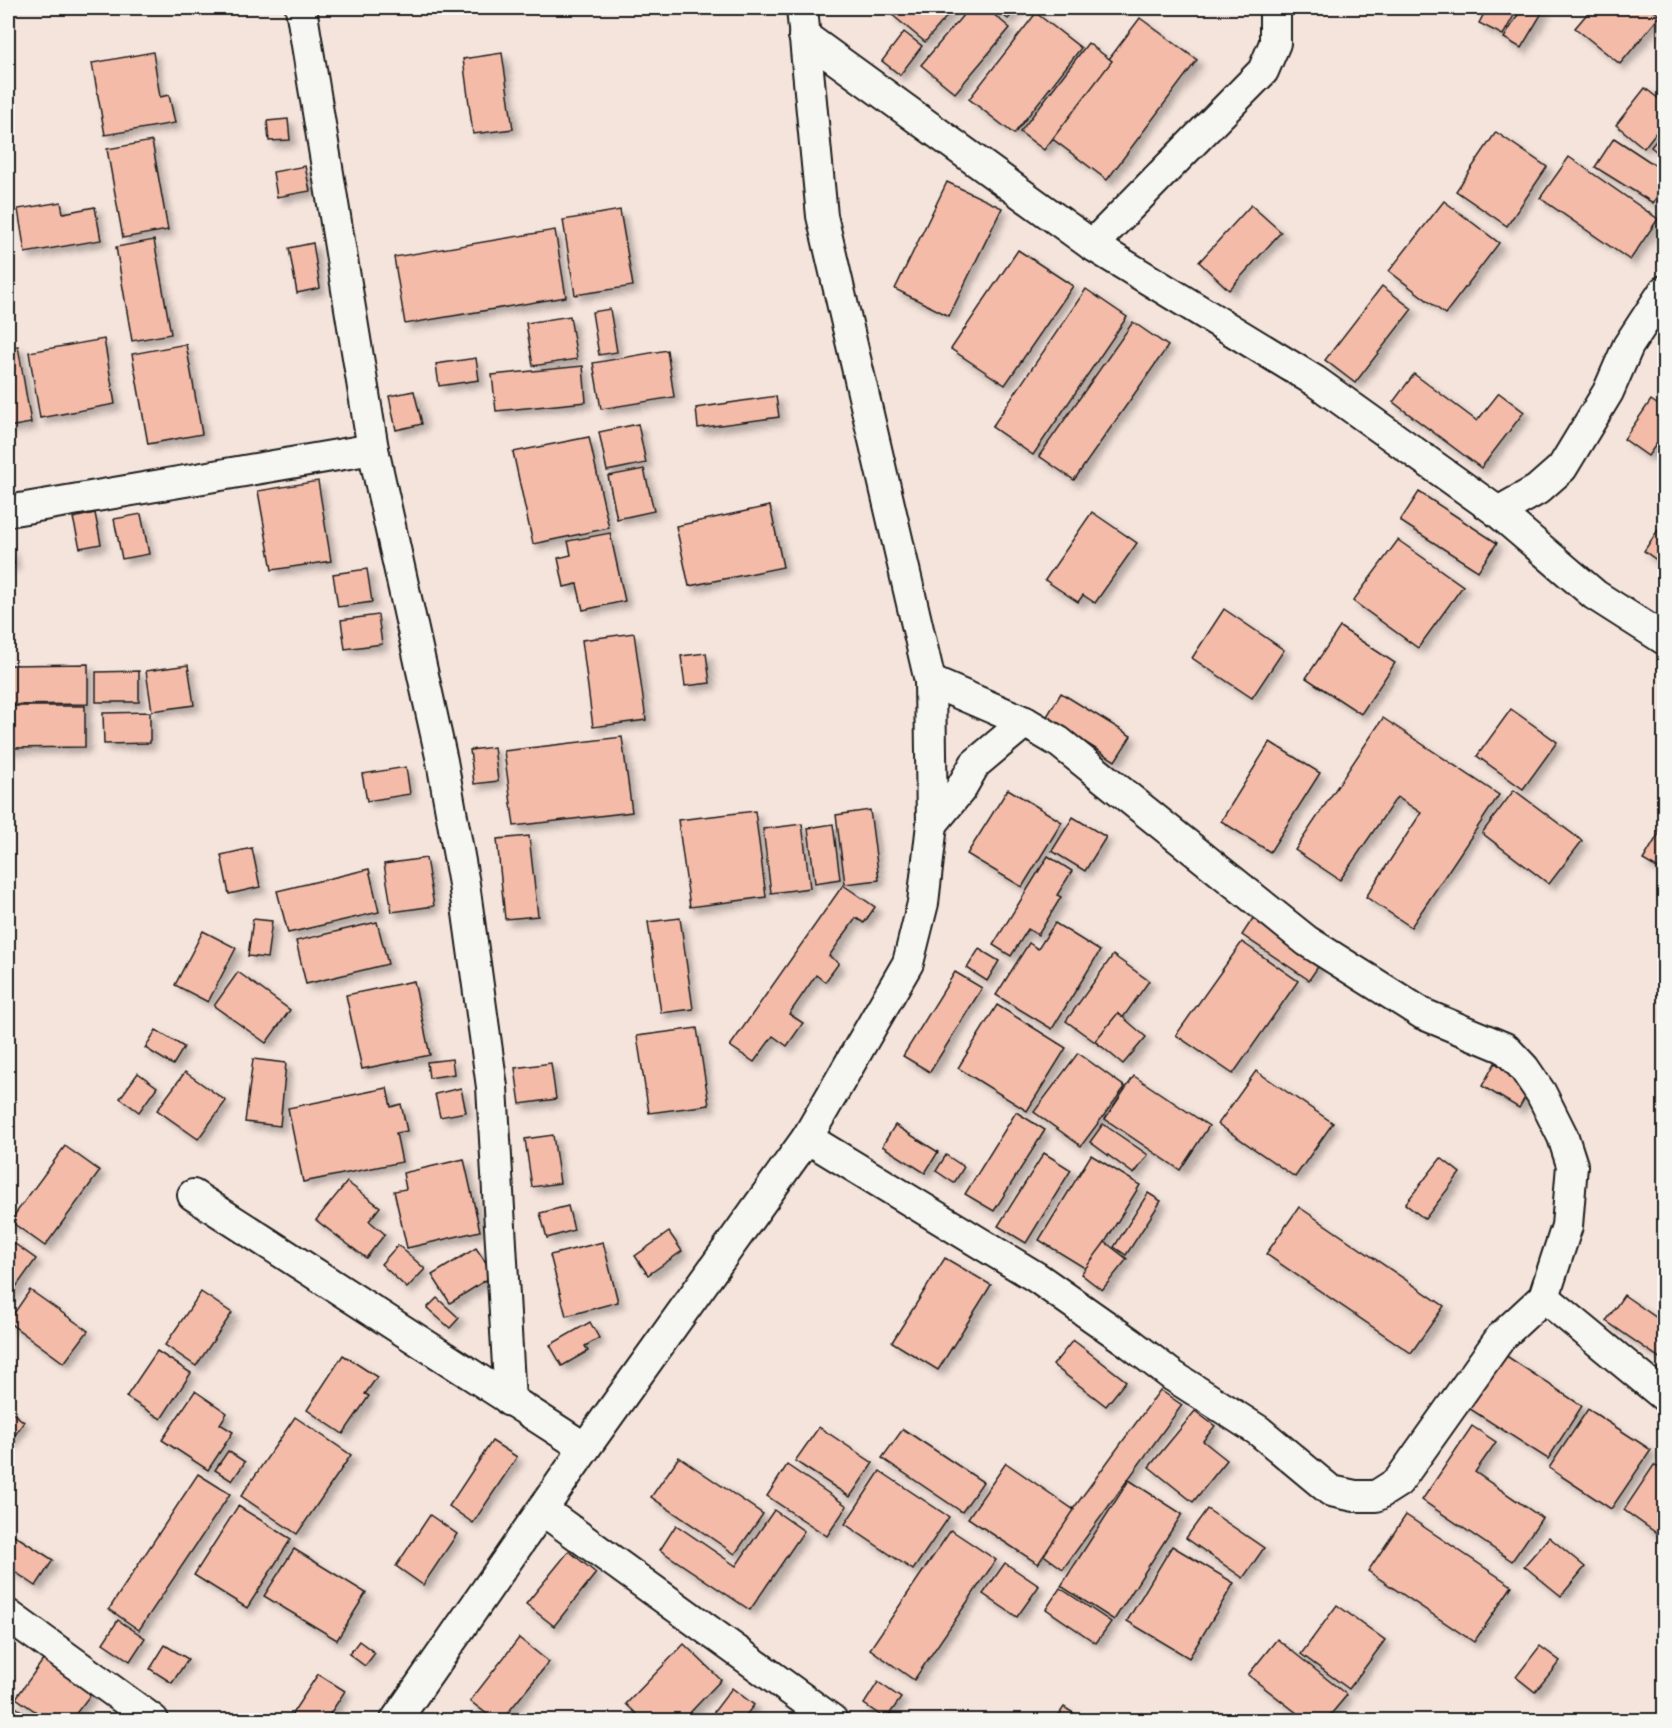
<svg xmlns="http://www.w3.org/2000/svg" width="1672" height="1728" font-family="Mynerve,sans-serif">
	<defs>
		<filter id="shadow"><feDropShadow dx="5.5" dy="5.5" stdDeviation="3" flood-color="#0004"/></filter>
	</defs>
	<rect width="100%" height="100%" fill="#f5e4dc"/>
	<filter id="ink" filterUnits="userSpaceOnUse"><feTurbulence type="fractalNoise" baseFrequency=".0167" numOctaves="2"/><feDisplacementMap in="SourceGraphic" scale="12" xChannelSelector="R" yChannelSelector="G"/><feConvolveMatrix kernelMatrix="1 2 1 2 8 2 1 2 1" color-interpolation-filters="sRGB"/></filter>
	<g filter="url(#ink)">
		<g fill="#f3bba8" stroke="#1c1c1c" stroke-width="1.5" filter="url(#shadow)">
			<polygon points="897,8 954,8 925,42 891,14"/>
			<polygon points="969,8 986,8 1010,28 955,93 921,65"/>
			<polygon points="994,8 1018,8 1008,19"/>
			<polygon points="1487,8 1518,8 1503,35 1479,23"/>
			<polygon points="1522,8 1545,8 1521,48 1504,38"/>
			<polygon points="1592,8 1651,8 1660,16 1620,64 1575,28"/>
			<polygon points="1036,13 1081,48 1014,134 969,99"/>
			<polygon points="1140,18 1197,60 1107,180 1050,137"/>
			<polygon points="904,32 922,46 900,75 882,61"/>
			<polygon points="1088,43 1112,61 1044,150 1020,132"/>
			<polygon points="153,52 160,97 169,95 175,123 105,135 92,63"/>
			<polygon points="502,53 513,129 473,134 463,59"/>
			<polygon points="1645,88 1664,103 1664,122 1644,148 1616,125"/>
			<polygon points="288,119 290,140 269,141 267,121"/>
			<polygon points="1664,131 1664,158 1651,147"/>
			<polygon points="1496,132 1547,167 1507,226 1456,191"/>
			<polygon points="1614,138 1664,171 1664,185 1653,203 1595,167"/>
			<polygon points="152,141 168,230 123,238 107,149"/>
			<polygon points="1569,157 1658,219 1630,260 1540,198"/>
			<polygon points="305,166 310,191 277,197 273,172"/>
			<polygon points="947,182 1002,208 949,316 895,289"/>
			<polygon points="1444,201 1499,243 1445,314 1389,271"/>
			<polygon points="61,202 63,213 95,207 101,240 25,253 18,209"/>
			<polygon points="1251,205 1281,232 1229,290 1199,262"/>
			<polygon points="620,210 633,286 575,295 563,220"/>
			<polygon points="555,230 566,297 405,324 394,257"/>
			<polygon points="154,240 171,334 132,341 116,247"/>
			<polygon points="313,243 320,288 297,293 289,248"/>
			<polygon points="1018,250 1073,286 1005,385 951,349"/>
			<polygon points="1382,286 1412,309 1355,383 1325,360"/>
			<polygon points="1086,289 1127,317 1033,455 992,427"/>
			<polygon points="610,309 617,352 599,355 592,312"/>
			<polygon points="570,316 577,359 533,366 526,323"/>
			<polygon points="1133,322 1168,346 1074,480 1039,456"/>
			<polygon points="104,339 115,404 40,418 29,352"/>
			<polygon points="186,344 202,434 148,444 132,354"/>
			<polygon points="18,346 31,423 8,427 8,347"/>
			<polygon points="667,350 674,397 601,409 593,363"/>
			<polygon points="476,358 479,380 439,386 436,364"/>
			<polygon points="583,366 586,402 496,411 492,375"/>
			<polygon points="1414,374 1477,421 1499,393 1524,412 1481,468 1393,402"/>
			<polygon points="414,391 422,424 396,430 389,396"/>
			<polygon points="776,396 779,417 698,428 696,408"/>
			<polygon points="1651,400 1664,409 1664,433 1648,456 1624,439"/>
			<polygon points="638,424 646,463 607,471 599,432"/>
			<polygon points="589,437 609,528 533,544 513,452"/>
			<polygon points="644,469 654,511 617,519 608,476"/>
			<polygon points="318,481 331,561 272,570 258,491"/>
			<polygon points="1419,492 1497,543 1478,571 1400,521"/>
			<polygon points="770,506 783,567 689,586 676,526"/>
			<polygon points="1092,512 1137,543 1095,603 1083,595 1078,602 1045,580"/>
			<polygon points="95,513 101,544 80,548 73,518"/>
			<polygon points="141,514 149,554 122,559 114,519"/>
			<polygon points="1664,521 1664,565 1644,551"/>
			<polygon points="610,533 625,601 583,610 577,584 564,587 558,558 571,555 568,541"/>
			<polygon points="1398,540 1463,586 1418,648 1353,601"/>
			<polygon points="8,549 11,549 14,564 8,565"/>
			<polygon points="367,569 372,602 338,607 333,574"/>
			<polygon points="1224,609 1284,650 1252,698 1192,658"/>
			<polygon points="378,615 382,644 345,649 341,620"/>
			<polygon points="1340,627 1395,663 1361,714 1306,678"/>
			<polygon points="634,633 646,720 593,727 582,640"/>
			<polygon points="706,653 710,683 685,686 681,656"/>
			<polygon points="88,664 88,704 8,705 8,665"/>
			<polygon points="188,665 194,705 152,711 146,671"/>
			<polygon points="139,671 139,702 96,702 96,672"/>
			<polygon points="1061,693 1131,736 1115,761 1046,718"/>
			<polygon points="8,706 85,706 85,747 8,748"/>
			<polygon points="1511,709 1557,742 1523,789 1477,756"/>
			<polygon points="150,712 150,743 104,744 103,713"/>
			<polygon points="1383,718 1499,795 1411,927 1366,897 1421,813 1397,797 1340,880 1295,850"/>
			<polygon points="622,737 632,812 514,826 504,751"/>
			<polygon points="1270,742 1320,773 1270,852 1221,821"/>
			<polygon points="494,747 498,781 474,784 470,750"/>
			<polygon points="406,767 410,794 367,801 362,774"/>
			<polygon points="1008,789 1062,822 1022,887 967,854"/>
			<polygon points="1514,790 1582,841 1549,884 1482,833"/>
			<polygon points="870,810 879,880 845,884 836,815"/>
			<polygon points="755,811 766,897 690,907 678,820"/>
			<polygon points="1073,817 1106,837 1085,871 1052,851"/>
			<polygon points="802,824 810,888 771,893 763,829"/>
			<polygon points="833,824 840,879 815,883 808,828"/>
			<polygon points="1664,825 1664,872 1643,860"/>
			<polygon points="529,836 538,916 505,919 497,839"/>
			<polygon points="252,848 260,887 229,894 221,855"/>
			<polygon points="1048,856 1072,871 1057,895 1061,897 1038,935 1028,929 1011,956 993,945"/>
			<polygon points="426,858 434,906 392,912 384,864"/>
			<polygon points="369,869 379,912 288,933 277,891"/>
			<polygon points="843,885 875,907 864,923 856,918 829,956 839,963 825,982 816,975 789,1014 803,1023 787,1046 773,1036 754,1062 730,1046"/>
			<polygon points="1257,912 1324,958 1309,980 1242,935"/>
			<polygon points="680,918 693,1009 661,1013 648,922"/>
			<polygon points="253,919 272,921 267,958 248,956"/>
			<polygon points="377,922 388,964 306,984 296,941"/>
			<polygon points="1055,923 1100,951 1052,1029 996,995 1029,943 1038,949"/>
			<polygon points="203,931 236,948 208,1002 175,985"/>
			<polygon points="1242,942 1298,981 1233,1074 1176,1035"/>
			<polygon points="979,949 999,961 987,981 967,968"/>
			<polygon points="1113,955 1149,981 1102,1047 1066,1021"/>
			<polygon points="238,972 290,1010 266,1043 214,1006"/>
			<polygon points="955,972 982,988 930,1072 903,1056"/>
			<polygon points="414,981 430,1055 362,1069 346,995"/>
			<polygon points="997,1005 1066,1048 1027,1111 958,1068"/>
			<polygon points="1118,1013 1146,1037 1123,1064 1095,1041"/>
			<polygon points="697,1028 709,1105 649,1113 637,1036"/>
			<polygon points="156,1030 184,1047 173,1065 145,1048"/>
			<polygon points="1078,1053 1125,1087 1081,1146 1034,1112"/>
			<polygon points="253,1059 286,1063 280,1126 245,1122"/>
			<polygon points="452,1059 454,1074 429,1078 427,1062"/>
			<polygon points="551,1063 556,1099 520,1104 515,1068"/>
			<polygon points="1495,1063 1532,1085 1519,1108 1482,1086"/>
			<polygon points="1256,1071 1333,1123 1295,1177 1218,1124"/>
			<polygon points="185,1072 226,1101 198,1139 157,1110"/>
			<polygon points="138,1073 157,1087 139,1112 120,1098"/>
			<polygon points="1134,1076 1209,1126 1180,1170 1105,1119"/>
			<polygon points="387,1088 391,1107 401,1104 407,1131 396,1133 402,1162 303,1182 288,1108"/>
			<polygon points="461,1088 466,1112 440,1117 435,1094"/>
			<polygon points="1016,1112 1045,1130 994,1211 965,1194"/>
			<polygon points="1103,1124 1148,1155 1134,1174 1090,1142"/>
			<polygon points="895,1125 938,1152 925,1173 882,1146"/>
			<polygon points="553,1135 560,1183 532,1187 525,1139"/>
			<polygon points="65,1146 100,1171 45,1246 10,1221"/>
			<polygon points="1044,1153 1071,1170 1026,1243 998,1226"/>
			<polygon points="946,1155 964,1167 954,1183 936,1171"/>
			<polygon points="1091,1155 1140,1185 1088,1270 1039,1240"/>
			<polygon points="1441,1158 1460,1173 1425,1219 1405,1204"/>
			<polygon points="464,1159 480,1231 407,1248 394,1191 406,1189 403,1173"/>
			<polygon points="347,1182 380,1207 369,1221 385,1234 366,1258 316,1220"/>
			<polygon points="1148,1193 1161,1201 1126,1255 1114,1247"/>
			<polygon points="568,1206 574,1230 547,1238 540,1213"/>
			<polygon points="1299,1207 1444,1306 1411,1353 1266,1254"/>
			<polygon points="669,1232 682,1251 648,1275 635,1256"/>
			<polygon points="8,1239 36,1259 8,1298"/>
			<polygon points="603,1242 618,1302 566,1316 550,1255"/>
			<polygon points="1105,1242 1127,1259 1102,1290 1081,1274"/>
			<polygon points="398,1245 425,1269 407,1288 381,1264"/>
			<polygon points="476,1248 494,1275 450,1303 432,1275"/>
			<polygon points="945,1258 991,1285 938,1370 892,1342"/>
			<polygon points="30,1290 88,1331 64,1363 8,1322"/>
			<polygon points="201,1292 232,1313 196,1366 165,1345"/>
			<polygon points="1624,1295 1664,1323 1664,1361 1606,1321"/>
			<polygon points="437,1298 459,1318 450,1328 427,1308"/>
			<polygon points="590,1322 599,1338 585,1346 588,1351 562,1366 550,1345"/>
			<polygon points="1073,1340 1126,1381 1106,1406 1053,1365"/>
			<polygon points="157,1351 191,1373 161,1419 126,1397"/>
			<polygon points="1499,1351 1582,1406 1548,1459 1464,1405"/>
			<polygon points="343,1355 377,1377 365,1394 369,1396 343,1434 307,1410"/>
			<polygon points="1160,1390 1182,1405 1063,1569 1041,1553"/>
			<polygon points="195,1391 227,1413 220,1424 233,1432 208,1470 162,1440"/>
			<polygon points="8,1409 24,1422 8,1445"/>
			<polygon points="1588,1409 1651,1450 1611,1509 1549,1468"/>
			<polygon points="1195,1411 1215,1426 1203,1441 1227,1460 1193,1502 1149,1467"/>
			<polygon points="295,1417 351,1455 297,1534 241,1496"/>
			<polygon points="1472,1426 1496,1442 1475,1472 1542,1518 1512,1561 1422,1500"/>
			<polygon points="819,1427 873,1463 850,1497 795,1461"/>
			<polygon points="903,1429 983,1482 962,1512 882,1458"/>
			<polygon points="492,1441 517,1457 473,1523 449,1506"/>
			<polygon points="228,1451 245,1462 232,1481 215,1470"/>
			<polygon points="679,1457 763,1514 735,1554 651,1497"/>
			<polygon points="1006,1463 1074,1510 1038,1564 968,1518"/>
			<polygon points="787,1465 847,1506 827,1536 767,1496"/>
			<polygon points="1654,1465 1664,1472 1664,1533 1662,1537 1624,1510"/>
			<polygon points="880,1471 949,1517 913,1570 845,1524"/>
			<polygon points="198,1474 230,1494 139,1630 109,1609"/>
			<polygon points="1129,1480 1182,1514 1114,1620 1061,1586"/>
			<polygon points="238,1506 291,1539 247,1608 194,1575"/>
			<polygon points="1207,1509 1264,1548 1243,1578 1186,1538"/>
			<polygon points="774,1510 804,1531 750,1610 660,1550 676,1525 736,1566"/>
			<polygon points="430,1515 457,1534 423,1585 396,1566"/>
			<polygon points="1406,1515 1512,1586 1474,1642 1368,1571"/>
			<polygon points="951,1530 996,1560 914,1680 870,1649"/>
			<polygon points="8,1531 53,1560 36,1586 8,1567"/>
			<polygon points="1549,1537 1585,1567 1561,1596 1524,1566"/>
			<polygon points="1172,1546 1234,1583 1189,1658 1127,1621"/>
			<polygon points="294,1549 366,1593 337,1640 264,1596"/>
			<polygon points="569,1551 596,1573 554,1626 526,1604"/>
			<polygon points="1005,1563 1039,1586 1017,1617 983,1594"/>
			<polygon points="1060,1588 1111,1622 1096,1643 1046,1609"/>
			<polygon points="1337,1605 1385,1640 1349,1689 1301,1654"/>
			<polygon points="118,1620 145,1638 130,1661 103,1643"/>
			<polygon points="519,1638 549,1662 502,1720 495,1720 470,1701"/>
			<polygon points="1277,1639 1347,1695 1326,1720 1306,1720 1248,1675"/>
			<polygon points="359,1641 375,1653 365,1666 349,1654"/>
			<polygon points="684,1644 721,1680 683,1720 643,1720 626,1704"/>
			<polygon points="165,1645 188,1659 172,1683 150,1669"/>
			<polygon points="1540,1646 1560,1661 1535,1692 1516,1677"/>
			<polygon points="43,1660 91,1694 71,1720 48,1720 16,1698"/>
			<polygon points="318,1674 345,1691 326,1720 288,1720"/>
			<polygon points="878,1682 901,1698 886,1719 864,1704"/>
			<polygon points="732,1688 754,1705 742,1720 714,1720 710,1717"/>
			<polygon points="8,1702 35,1720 8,1720"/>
			<polygon points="1064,1707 1084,1720 1055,1720"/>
		</g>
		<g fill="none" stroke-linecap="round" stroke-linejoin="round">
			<g stroke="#1c1c1c" stroke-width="34">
				<g id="street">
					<polyline points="301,8 373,449 442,761 464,884 492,1087 510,1401"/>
					<polyline points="804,36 1092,245 1315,381 1498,512 1595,595 1664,639"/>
					<polyline points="1092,245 1263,71 1275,43 1275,8"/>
					<polyline points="8,511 373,449"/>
					<polyline points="1498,512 1537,490 1562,468 1608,392 1628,346 1664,291"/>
					<polyline points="932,824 960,790 975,764 1025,722"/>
					<polyline points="807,1138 1036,1277 1130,1343 1173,1376 1259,1431 1331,1491 1355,1496 1376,1496 1398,1482 1501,1337 1544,1297 1567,1226 1572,1165 1563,1137 1541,1093 1524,1068 1505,1048 1423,1014 1307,941 1059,742 1025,722 930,681"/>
					<polyline points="193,1195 585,1448"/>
					<polyline points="1544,1297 1664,1396"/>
					<polyline points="544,1511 832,1720"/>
					<polyline points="8,1615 153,1720"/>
					<polyline points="396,1720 585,1448 807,1138 908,963 923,903 932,824 930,681 822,216 802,8"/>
				</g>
			</g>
			<use href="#street" stroke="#f6f6f2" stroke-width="30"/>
		</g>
	</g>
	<rect width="1672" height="1728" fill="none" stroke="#f6f6f2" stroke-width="30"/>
	<rect x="15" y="15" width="1642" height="1698" fill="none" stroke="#1c1c1c" stroke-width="2" filter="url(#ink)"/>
</svg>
